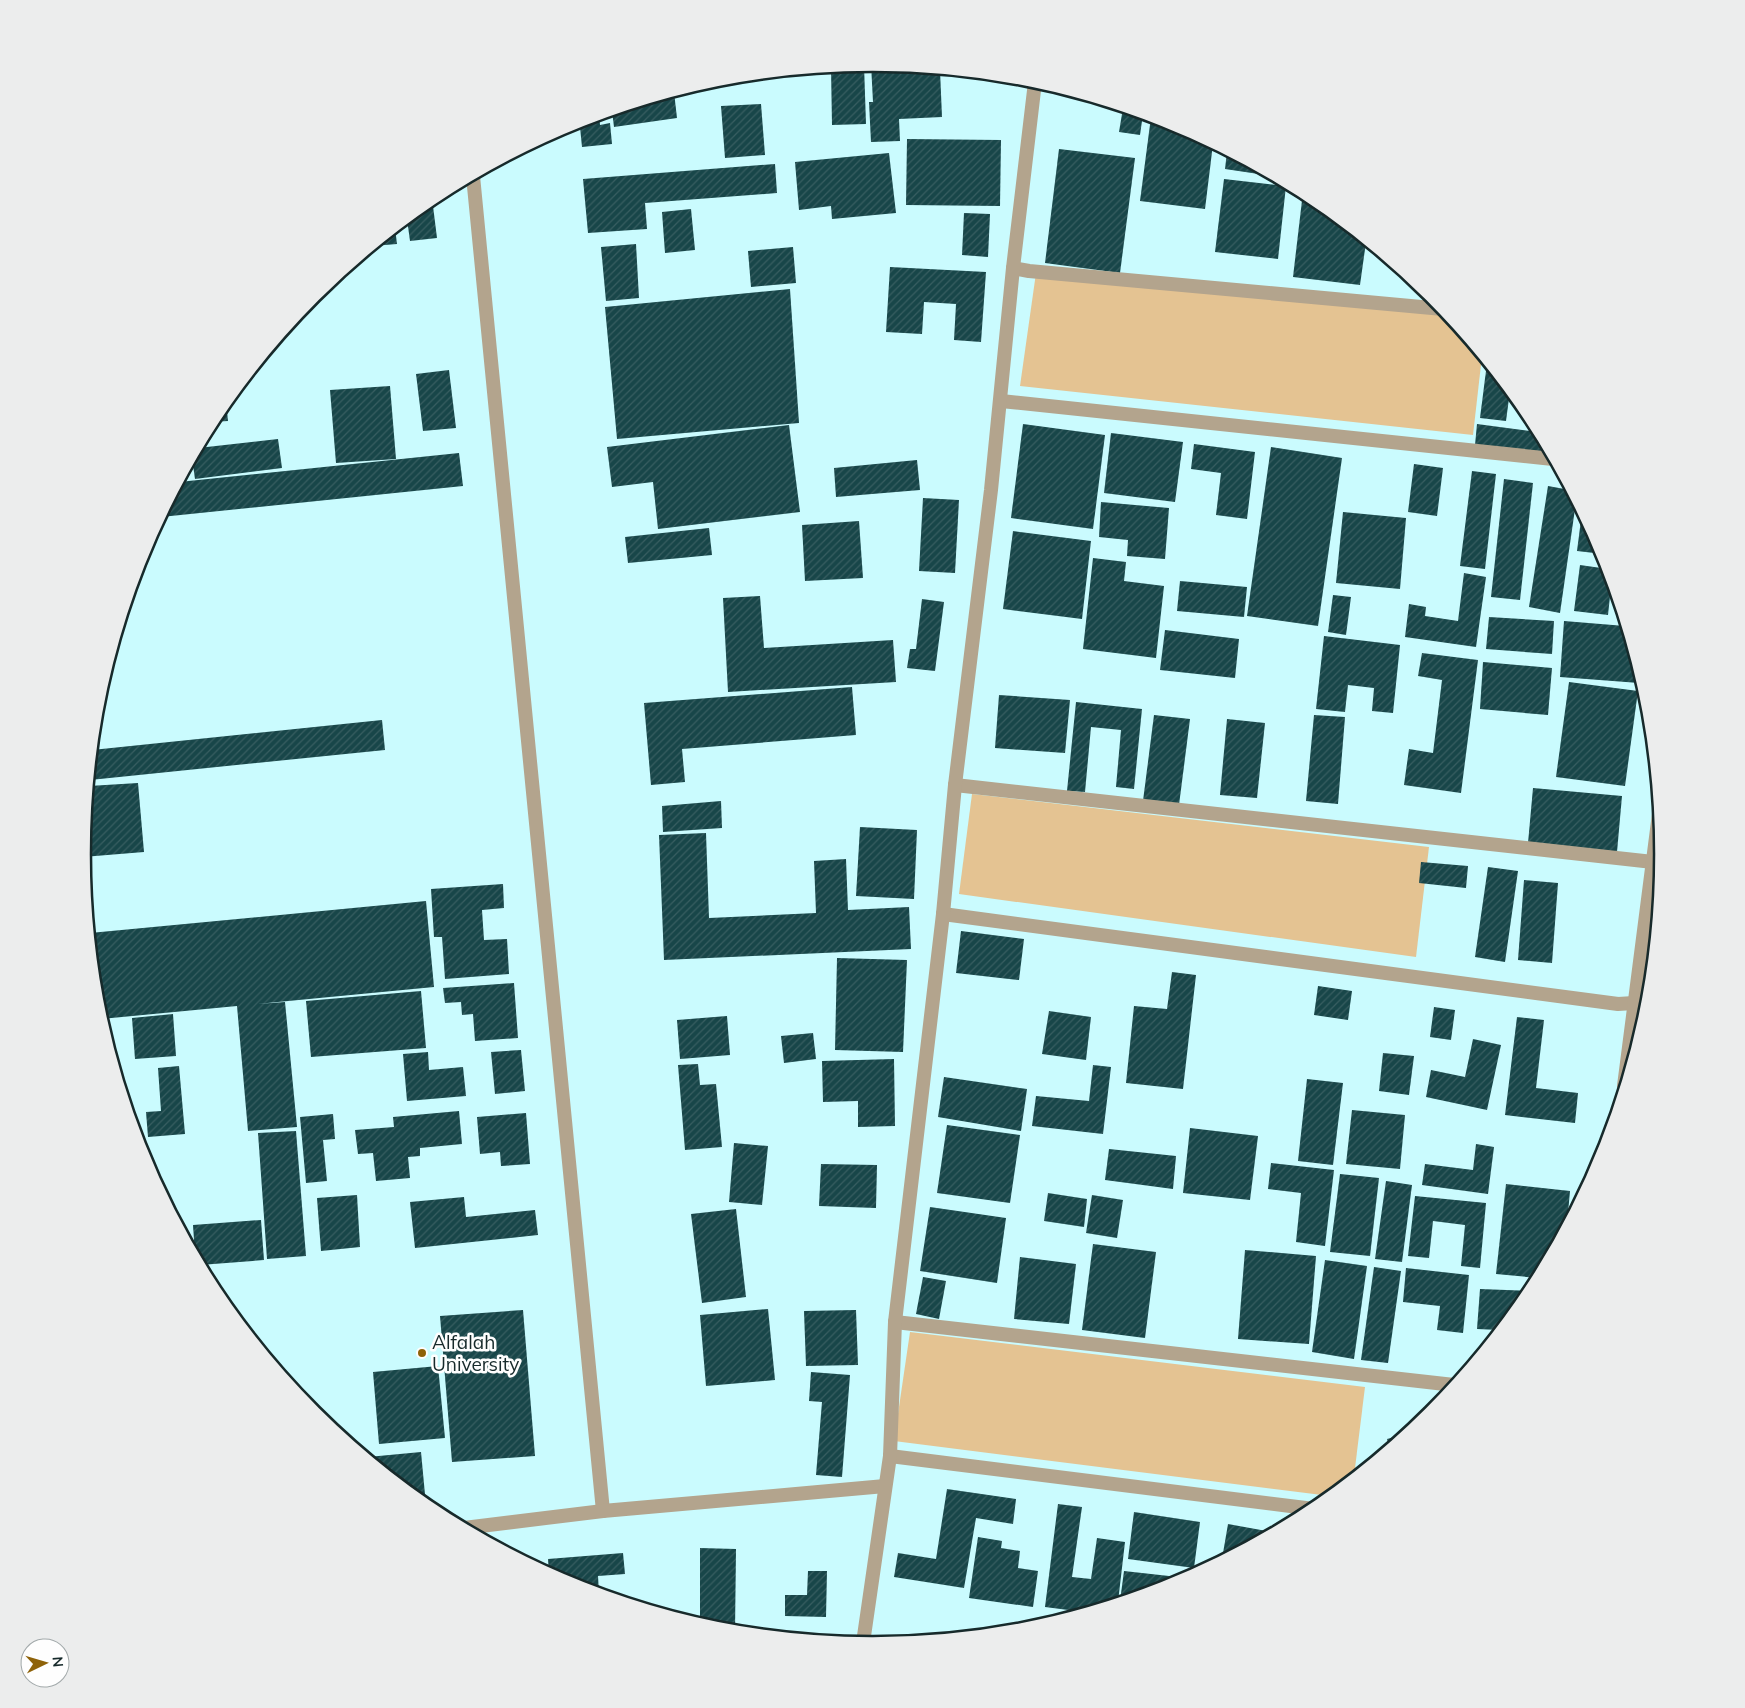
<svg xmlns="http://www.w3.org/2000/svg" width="1745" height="1708" font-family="Mulish,sans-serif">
	<defs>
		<pattern id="building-hatch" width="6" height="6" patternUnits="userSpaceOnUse" patternTransform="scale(1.25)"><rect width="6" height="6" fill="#184649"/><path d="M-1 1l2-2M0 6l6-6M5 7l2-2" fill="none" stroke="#385e61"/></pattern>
	</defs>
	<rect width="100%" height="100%" fill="#cafbfe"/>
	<g fill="#e4c392">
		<polygon points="1036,273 1447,315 1482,356 1473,435 1020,386"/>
		<polygon points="972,794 1429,847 1416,957 959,894"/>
		<polygon points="910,1332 1365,1387 1354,1476 1330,1496 894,1441"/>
	</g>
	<g fill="url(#building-hatch)">
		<polygon points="871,64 940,70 942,117 899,119 900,141 871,142 869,102 873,102"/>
		<polygon points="864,65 866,124 832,125 831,68"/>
		<polygon points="674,92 677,118 614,127 612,111"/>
		<polygon points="761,104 765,155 725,158 721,106"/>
		<polygon points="1123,108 1143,114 1140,135 1119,132"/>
		<polygon points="599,115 600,125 610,123 612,144 582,147 580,127 561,129 570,124"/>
		<polygon points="1151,117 1175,124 1213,144 1205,209 1140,201"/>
		<polygon points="907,139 1001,140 1000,206 906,205"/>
		<polygon points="1059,149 1135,158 1120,273 1045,263"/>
		<polygon points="1227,152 1272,176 1225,169"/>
		<polygon points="889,153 896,213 832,219 831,206 799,210 795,162"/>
		<polygon points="775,164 777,193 645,203 647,229 588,233 583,179"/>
		<polygon points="1224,179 1286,186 1278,259 1215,252"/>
		<polygon points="1303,192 1312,197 1366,242 1360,285 1293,277"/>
		<polygon points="432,198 437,238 410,241 407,219"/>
		<polygon points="691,209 695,250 665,253 662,212"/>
		<polygon points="964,213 990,214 988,257 962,255"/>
		<polygon points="395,228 397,244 373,246"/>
		<polygon points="636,244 639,298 606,301 601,247"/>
		<polygon points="793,247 796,283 751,287 748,251"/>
		<polygon points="890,267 986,272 981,342 954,340 956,304 924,302 922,334 886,332"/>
		<polygon points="790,289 799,423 617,439 605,307"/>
		<polygon points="1487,363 1510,391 1506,421 1480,418"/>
		<polygon points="449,370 456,428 423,431 416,374"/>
		<polygon points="390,386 396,459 336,463 330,390"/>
		<polygon points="226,402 228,421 212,422 216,415"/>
		<polygon points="1023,424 1105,435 1093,529 1011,518"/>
		<polygon points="1477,424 1538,432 1551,454 1475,445"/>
		<polygon points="789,425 800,512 658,529 653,482 612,487 607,447"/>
		<polygon points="1111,433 1183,442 1175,502 1104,493"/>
		<polygon points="278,439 282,468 195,479 192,458 198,448"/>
		<polygon points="1194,444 1255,452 1247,519 1216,515 1221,473 1191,469"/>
		<polygon points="1271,447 1342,458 1318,626 1247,616"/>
		<polygon points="459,453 463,486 161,517 179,482"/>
		<polygon points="917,460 920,490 836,497 834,468"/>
		<polygon points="1414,464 1443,468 1437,516 1408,512"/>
		<polygon points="1472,471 1496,474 1485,569 1460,566"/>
		<polygon points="1504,479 1533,483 1520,600 1491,597"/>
		<polygon points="1548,486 1570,490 1576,502 1560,613 1529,607"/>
		<polygon points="923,498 959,500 955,573 919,571"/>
		<polygon points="1101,502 1169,508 1165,559 1127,556 1128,540 1099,537"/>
		<polygon points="1343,512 1406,518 1400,589 1336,583"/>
		<polygon points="1582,512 1603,552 1603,554 1577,551"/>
		<polygon points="859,521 863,578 805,581 802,525"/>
		<polygon points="709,528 712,555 628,563 625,537"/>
		<polygon points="1013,531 1091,541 1082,619 1003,609"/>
		<polygon points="1093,558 1126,562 1124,581 1164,586 1156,658 1083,649"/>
		<polygon points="1580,565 1608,569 1613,587 1611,587 1608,615 1574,611"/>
		<polygon points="1464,573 1486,577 1476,647 1405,637 1409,604 1426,607 1425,616 1458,621"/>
		<polygon points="1180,581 1247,587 1244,617 1177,611"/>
		<polygon points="1333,595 1351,597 1346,635 1328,632"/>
		<polygon points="760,596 764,648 893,640 896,682 728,692 723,598"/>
		<polygon points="922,599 944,602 935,671 907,668 910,649 916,649"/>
		<polygon points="1489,617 1554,621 1552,654 1486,649"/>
		<polygon points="1564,621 1625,626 1639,673 1639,683 1560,677"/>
		<polygon points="1165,630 1239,639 1235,678 1160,670"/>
		<polygon points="1324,636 1400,645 1393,713 1372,711 1374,688 1348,685 1345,712 1316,709"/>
		<polygon points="1422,653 1478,660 1461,793 1404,785 1409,749 1433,753 1442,680 1418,676"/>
		<polygon points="1483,662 1552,668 1548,715 1480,709"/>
		<polygon points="1569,682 1638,691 1625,786 1556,777"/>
		<polygon points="852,687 856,735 682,749 685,782 651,785 644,703"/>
		<polygon points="999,695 1070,700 1065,753 995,748"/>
		<polygon points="1076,702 1142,709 1134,789 1116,787 1121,730 1091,727 1085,792 1067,791"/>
		<polygon points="1154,715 1190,719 1179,805 1143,801"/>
		<polygon points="1314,715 1345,717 1338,804 1306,801"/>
		<polygon points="1227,719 1265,723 1257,798 1220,795"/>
		<polygon points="382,720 385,750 90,780 92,750"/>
		<polygon points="138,783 144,852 83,857 89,786"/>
		<polygon points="1533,788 1622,796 1617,852 1528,843"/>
		<polygon points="721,801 722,828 663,832 662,806"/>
		<polygon points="860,827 917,830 914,899 856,896"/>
		<polygon points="706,833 709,918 816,913 814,861 846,859 848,910 909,907 911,949 664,960 659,835"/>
		<polygon points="1421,862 1468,866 1466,888 1419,883"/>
		<polygon points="1488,867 1518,871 1505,962 1475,957"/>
		<polygon points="1524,880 1558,883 1552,963 1518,960"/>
		<polygon points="503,884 504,908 482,910 484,940 507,939 509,974 445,979 442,937 434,937 431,889"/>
		<polygon points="426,901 434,987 257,1004 285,1002 297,1127 248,1131 237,1006 101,1019 97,1008 90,933"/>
		<polygon points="961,931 1024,939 1019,980 956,973"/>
		<polygon points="837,958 907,960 903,1052 835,1050"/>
		<polygon points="1172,972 1196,975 1183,1089 1126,1083 1134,1006 1167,1009"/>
		<polygon points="514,983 518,1038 475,1041 473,1014 462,1015 461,1002 445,1003 443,988"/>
		<polygon points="1318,986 1352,991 1348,1020 1314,1015"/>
		<polygon points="421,991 426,1048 311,1057 306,1001"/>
		<polygon points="1434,1007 1455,1010 1451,1040 1430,1037"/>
		<polygon points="1049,1011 1091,1017 1086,1060 1042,1054"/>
		<polygon points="173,1014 176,1056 135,1059 132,1018"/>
		<polygon points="727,1016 730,1055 680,1059 677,1020"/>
		<polygon points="1517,1017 1544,1020 1536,1088 1578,1093 1575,1123 1505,1115"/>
		<polygon points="813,1033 816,1059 784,1063 781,1036"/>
		<polygon points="1473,1039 1501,1045 1487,1110 1426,1097 1431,1070 1465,1077"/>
		<polygon points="521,1050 525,1091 495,1094 491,1052"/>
		<polygon points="428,1052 429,1070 463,1067 466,1096 407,1101 403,1054"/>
		<polygon points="1383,1053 1414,1056 1409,1095 1379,1091"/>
		<polygon points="894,1059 895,1126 858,1127 858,1101 823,1102 822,1061"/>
		<polygon points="698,1064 700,1085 716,1084 722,1147 685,1150 678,1065"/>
		<polygon points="1093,1065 1111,1067 1103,1134 1032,1126 1036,1096 1089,1101"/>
		<polygon points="179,1066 185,1134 148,1137 146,1112 161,1111 158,1068"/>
		<polygon points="944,1077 1027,1089 1021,1131 938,1117"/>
		<polygon points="1307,1079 1343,1083 1333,1165 1298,1161"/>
		<polygon points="1352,1110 1405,1115 1400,1169 1346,1164"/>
		<polygon points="459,1111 462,1144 420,1148 420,1156 408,1157 410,1178 376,1181 373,1153 358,1154 355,1130 394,1127 393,1117"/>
		<polygon points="526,1113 530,1164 501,1166 500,1152 480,1154 477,1117"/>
		<polygon points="333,1114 335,1139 323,1140 327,1181 306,1183 300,1117"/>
		<polygon points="947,1125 1020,1135 1010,1203 937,1193"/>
		<polygon points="1190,1128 1258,1136 1250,1200 1183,1193"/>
		<polygon points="296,1131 306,1256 267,1259 258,1133"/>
		<polygon points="734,1143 768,1146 762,1205 729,1202"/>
		<polygon points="1476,1144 1494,1147 1488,1194 1422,1185 1425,1164 1473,1170"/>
		<polygon points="1109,1149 1176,1156 1173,1189 1105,1180"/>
		<polygon points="1271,1163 1334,1170 1325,1246 1296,1242 1301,1193 1268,1189"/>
		<polygon points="821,1164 877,1165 876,1208 819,1206"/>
		<polygon points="1340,1174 1379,1178 1370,1256 1330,1252"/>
		<polygon points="1386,1181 1412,1185 1402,1262 1375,1259"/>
		<polygon points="1506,1184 1570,1191 1567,1224 1538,1278 1496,1274"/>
		<polygon points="1048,1193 1087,1199 1084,1227 1044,1221"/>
		<polygon points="357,1195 360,1247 321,1251 317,1198"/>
		<polygon points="1092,1195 1123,1200 1117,1238 1086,1233"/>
		<polygon points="1415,1196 1486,1203 1480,1268 1461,1266 1465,1225 1433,1221 1429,1258 1408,1256"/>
		<polygon points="464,1197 466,1217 535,1210 538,1235 415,1248 410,1202"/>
		<polygon points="930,1207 1006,1218 997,1283 920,1271"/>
		<polygon points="736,1209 746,1297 702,1303 691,1214"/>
		<polygon points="261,1220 264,1260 200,1265 195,1255 193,1225"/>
		<polygon points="1093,1244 1156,1252 1145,1338 1082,1330"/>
		<polygon points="1245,1250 1316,1256 1309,1344 1238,1339"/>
		<polygon points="1020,1257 1076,1264 1069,1324 1014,1319"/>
		<polygon points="1325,1260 1367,1266 1354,1359 1312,1352"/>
		<polygon points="1374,1267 1401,1271 1388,1363 1361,1360"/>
		<polygon points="1406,1268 1469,1275 1463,1333 1437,1330 1440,1306 1403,1302"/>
		<polygon points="923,1277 946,1281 939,1319 916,1314"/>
		<polygon points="1480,1289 1530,1291 1499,1330 1477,1329"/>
		<polygon points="768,1309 775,1380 706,1386 700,1315"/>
		<polygon points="523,1310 535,1456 452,1462 440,1316"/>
		<polygon points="856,1310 858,1365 806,1366 804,1311"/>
		<polygon points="438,1366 445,1438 379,1444 373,1372"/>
		<polygon points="811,1372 850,1375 842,1477 816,1475 822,1402 809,1401"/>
		<polygon points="1405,1434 1401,1438 1389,1448 1387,1439"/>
		<polygon points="421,1452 426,1505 368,1457"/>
		<polygon points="947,1489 1016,1499 1013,1524 976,1518 964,1588 894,1577 898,1553 936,1559"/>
		<polygon points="1058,1504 1082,1507 1072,1577 1091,1579 1097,1538 1125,1542 1118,1602 1084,1612 1045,1607"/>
		<polygon points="1134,1512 1200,1522 1194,1568 1128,1559"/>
		<polygon points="1228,1524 1272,1532 1222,1559"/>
		<polygon points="978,1537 1002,1541 1001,1548 1020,1551 1018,1568 1038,1571 1033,1607 969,1598"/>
		<polygon points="700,1548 736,1549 735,1631 718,1629 700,1623"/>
		<polygon points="623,1553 625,1574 598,1576 599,1593 570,1584 549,1573 548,1559"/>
		<polygon points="808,1571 827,1571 826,1617 785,1616 785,1595 807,1595"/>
		<polygon points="1124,1571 1187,1578 1175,1584 1120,1601"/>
	</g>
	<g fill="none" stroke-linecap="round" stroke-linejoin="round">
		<g stroke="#b3a48d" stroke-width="14">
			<polyline points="473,176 603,1511"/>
			<polyline points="1013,268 1029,271 1443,309"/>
			<polyline points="1001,401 1553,459"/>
			<polyline points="955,785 1653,862"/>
			<polyline points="943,914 1618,1004 1634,1003"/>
			<polyline points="1624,1086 1659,814"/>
			<polyline points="895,1322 1454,1385"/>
			<polyline points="890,1456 1314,1509"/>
			<polyline points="464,1528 603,1511 885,1486"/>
			<polyline points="863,1643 890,1456 895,1322 943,914 955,785 991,490 1013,268 1035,82"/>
		</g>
	</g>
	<circle fill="#8e6209" stroke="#fefefe" stroke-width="2" cx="422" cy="1353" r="5"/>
	<g text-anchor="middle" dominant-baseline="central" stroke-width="5" stroke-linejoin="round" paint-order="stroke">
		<g font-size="19" fill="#172a2b" stroke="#fefefe" text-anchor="start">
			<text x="432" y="1342">Alfalah<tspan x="432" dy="22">University</tspan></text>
		</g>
	</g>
	<path d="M0 0H1745V1708H0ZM872 72H873A781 781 0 0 1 1654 853V855A781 781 0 0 1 873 1636H872A781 781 0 0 1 91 855V853A781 781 0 0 1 872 72Z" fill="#eceded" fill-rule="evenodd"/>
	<path fill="none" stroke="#172a2b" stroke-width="2.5" d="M872 72H873A781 781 0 0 1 1654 853V855A781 781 0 0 1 873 1636H872A781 781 0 0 1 91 855V853A781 781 0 0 1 872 72Z"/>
	<g transform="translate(45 1663) rotate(85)"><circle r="24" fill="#fefefe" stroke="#a2a9aa"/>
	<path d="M0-4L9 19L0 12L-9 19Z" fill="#8e6209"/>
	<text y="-8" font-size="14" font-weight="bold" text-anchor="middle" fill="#172a2b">N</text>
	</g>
</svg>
